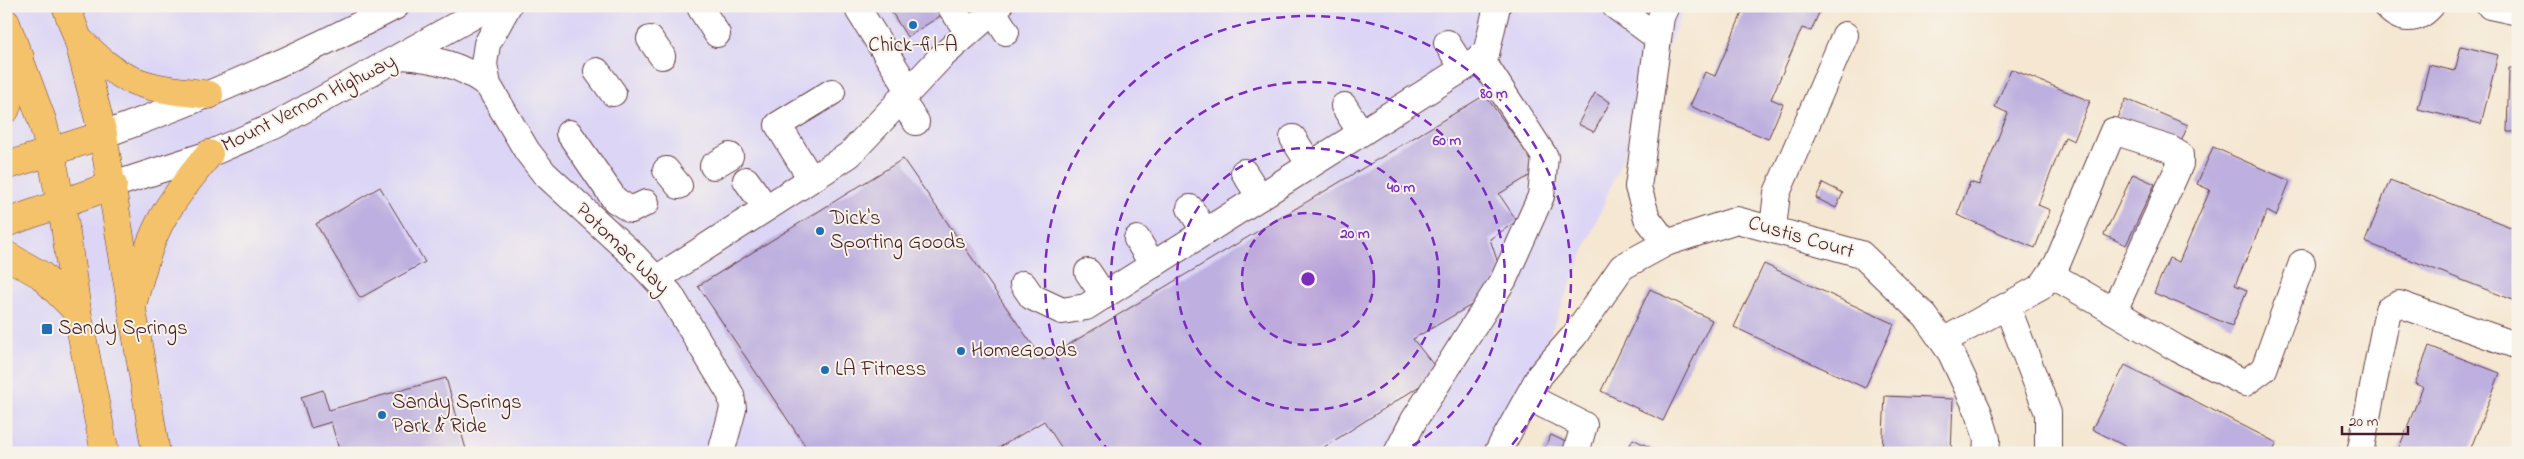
<svg xmlns="http://www.w3.org/2000/svg" width="2524" height="459" font-family="'Indie Flower',sans-serif">
	<rect width="100%" height="100%" fill="#f7f3e8"/>
	<filter id="ink" filterUnits="userSpaceOnUse"><feTurbulence type="fractalNoise" baseFrequency=".02" numOctaves="2"/><feDisplacementMap in="SourceGraphic" scale="10" xChannelSelector="R" yChannelSelector="G"/><feConvolveMatrix kernelMatrix="1 2 1 2 8 2 1 2 1" color-interpolation-filters="sRGB"/></filter>
	<filter id="wash" filterUnits="userSpaceOnUse"><feTurbulence type="fractalNoise" baseFrequency=".0096" numOctaves="4" result="noise"/><feDisplacementMap in="SourceGraphic" scale="20" xChannelSelector="R" yChannelSelector="G"/><feGaussianBlur stdDeviation="1.12" result="paint"/><feColorMatrix in="noise" values="0 0 0 0 0 0 0 0 0 0 0 0 0 0 0 0 0 1.4 0 .05"/><feComposite in="paint" operator="in"/></filter>
	<g filter="url(#wash)">
		<rect width="100%" height="100%" fill="#f5e7d1"/>
		<polygon fill="#dcd5f6" points="6,6 1685,6 1501,453 6,453"/>
		<g id="blocks">
			<g fill="#bdafdf">
				<polygon points="888,6 941,6 945,13 907,37"/>
				<polygon points="1745,6 1822,6 1811,31 1802,28 1771,99 1783,104 1768,139 1690,106 1705,72 1715,76"/>
				<polygon points="2461,46 2498,55 2481,124 2418,109 2429,65 2455,71"/>
				<polygon points="2509,68 2518,68 2518,132 2507,132"/>
				<polygon points="2011,69 2090,101 2074,141 2065,137 2038,205 2050,210 2035,248 1957,215 1970,182 1979,185 2008,113 1995,107"/>
				<polygon points="1595,93 1610,102 1594,132 1578,124"/>
				<polygon points="1485,95 1539,170 1499,194 1517,221 1490,239 1500,269 1487,296 1413,339 1440,373 1315,453 1065,453 1044,421 990,453 810,453 698,286 903,159 1043,360"/>
				<polygon points="2126,99 2188,125 2179,147 2116,120"/>
				<polygon points="2213,147 2290,181 2276,216 2267,211 2235,285 2247,290 2232,326 2154,293 2169,258 2179,262 2210,190 2197,184"/>
				<polygon points="2133,174 2155,184 2126,245 2104,235"/>
				<polygon points="2390,180 2518,230 2518,302 2365,242"/>
				<polygon points="1823,183 1843,193 1836,208 1816,198"/>
				<polygon points="380,187 425,262 360,298 316,224"/>
				<polygon points="1764,264 1894,324 1865,388 1734,327"/>
				<polygon points="1650,289 1712,320 1663,421 1601,391"/>
				<polygon points="2429,346 2500,373 2469,453 2397,453 2423,387 2415,384"/>
				<polygon points="2125,365 2277,443 2272,453 2138,453 2092,429"/>
				<polygon points="446,378 467,453 340,453 331,422 311,428 301,397 323,390 329,410"/>
				<polygon points="1885,396 1953,399 1951,453 1882,453"/>
				<polygon points="1551,435 1572,445 1569,453 1542,453"/>
				<polygon points="1633,439 1661,453 1626,453"/>
			</g>
		</g>
	</g>
	<g filter="url(#ink)">
		<use href="#blocks" fill-opacity="0" stroke="#643d44" stroke-width="1"/>
		<g fill="none" stroke-linecap="round" stroke-linejoin="round">
			<g stroke="#643d44" stroke-width="28">
				<g id="minor">
					<polyline points="508,6 487,44 484,64 488,85 527,151 544,173 634,256 670,294 731,395 733,409 721,453"/>
					<polyline points="950,6 968,32"/>
					<polyline points="1615,6 1658,38"/>
					<polyline points="1666,6 1661,17 1638,187 1647,218 1666,243 1737,220 1861,254 1925,316 1951,353 1979,413 1987,439 1986,453"/>
					<path d="M 2386,6 C 2400,22 2417,22 2431,6"/>
					<polyline points="2490,6 2518,12"/>
					<polyline points="701,9 717,34"/>
					<polyline points="859,11 909,90"/>
					<polyline points="993,11 1006,32"/>
					<polyline points="650,39 662,56"/>
					<polyline points="1447,43 1463,68"/>
					<path d="M 403,56 C 435,59 462,65 488,85"/>
					<polyline points="597,71 613,93"/>
					<polyline points="900,99 916,122"/>
					<polyline points="1344,106 1361,133"/>
					<polyline points="569,133 615,200 631,210 646,203"/>
					<path d="M 103,135 C 203,99 301,56 396,6"/>
					<polyline points="1293,138 1310,165"/>
					<polyline points="713,166 730,156"/>
					<polyline points="666,170 679,186"/>
					<polyline points="1244,172 1260,197"/>
					<polyline points="811,179 778,125 832,92"/>
					<polyline points="746,180 766,208"/>
					<polyline points="113,185 209,154 274,126 491,6"/>
					<polyline points="1190,208 1205,232"/>
					<polyline points="1773,228 1777,193 1845,35"/>
					<polyline points="1137,239 1153,265"/>
					<polyline points="1088,272 1104,296"/>
					<polyline points="2050,274 2178,349 2245,383 2264,369 2302,263"/>
					<polyline points="656,279 849,155 941,57 999,6"/>
					<polyline points="1023,284 1032,297 1062,311 1086,307 1486,54 1497,6"/>
					<polyline points="2007,306 2048,413 2048,453"/>
					<polyline points="1943,341 2041,287 2057,264 2113,131 2170,149 2180,155 2180,164 2114,311"/>
					<polyline points="1528,397 1584,425 1576,453"/>
					<polyline points="1397,453 1414,420 1504,279 1541,196 1545,157 1480,57"/>
					<polyline points="1497,453 1540,375 1574,336 1622,267 1666,243"/>
					<polyline points="2360,453 2388,310 2399,304 2518,346"/>
				</g>
			</g>
			<g stroke="#643d44" stroke-width="29">
				<g id="major">
					<polyline points="66,6 78,39 103,135 156,453"/>
					<polyline points="6,23 42,120 51,153 65,226 77,311 105,453"/>
					<path d="M 78,39 C 94,54 110,71 130,79 C 154,90 183,91 209,95"/>
					<polyline points="6,109 20,57"/>
					<polyline points="6,166 103,135"/>
					<polyline points="6,223 113,185"/>
					<polyline points="6,255 41,275 77,311"/>
					<path d="M 133,302 C 141,274 148,243 163,217 C 176,194 193,174 209,154"/>
				</g>
			</g>
			<use href="#minor" stroke="#fff" stroke-width="26"/>
			<use href="#major" stroke="#f4c26a" stroke-width="28"/>
		</g>
	</g>
	<circle cx="1308" cy="279" r="66" fill="#7b2cbf" fill-opacity=".12"/>
	<g fill="none" stroke="#7b2cbf" stroke-width="2.5" stroke-dasharray="9 6">
		<circle cx="1308" cy="279" r="66"/>
		<circle cx="1308" cy="279" r="131"/>
		<path d="M1214 452A197 197 0 1 1 1402 452"/>
		<path d="M1110 452A263 263 0 1 1 1506 452"/>
	</g>
	<g fill="#1f6fb2" stroke="#f7f3e8" stroke-width="2">
		<circle cx="913" cy="25" r="5"/>
		<circle cx="820" cy="231" r="5"/>
		<rect x="41" y="323" width="12" height="12" rx="2.5"/>
		<circle cx="961" cy="351" r="5"/>
		<circle cx="825" cy="370" r="5"/>
		<circle cx="382" cy="415" r="5"/>
	</g>
	<g text-anchor="middle" dominant-baseline="central" stroke-width="4" stroke-linejoin="round" paint-order="stroke">
		<g font-size="21" fill="#4a1f2b" stroke="#f7f3e8" text-anchor="start">
			<text x="913" y="46" text-anchor="middle">Chick-fil-A</text>
			<text x="830" y="219">Dick's<tspan x="830" dy="24">Sporting Goods</tspan></text>
			<text x="58" y="329">Sandy Springs</text>
			<text x="971" y="351">HomeGoods</text>
			<text x="835" y="370">LA Fitness</text>
			<text x="392" y="403">Sandy Springs<tspan x="392" dy="24">Park &amp; Ride</tspan></text>
		</g>
		<g font-size="21" fill="#4a1f2b" stroke="#f7f3e8">
			<text transform="translate(309 104) rotate(-27)">Mount Vernon Highway</text>
			<text transform="translate(1801 238) rotate(16)">Custis Court</text>
			<text transform="translate(622 249) rotate(44)">Potomac Way</text>
		</g>
	</g>
	<circle cx="1308" cy="279" r="8" fill="#7b2cbf" stroke="#f7f3e8" stroke-width="2.5"/>
	<g font-size="15" text-anchor="middle" font-weight="bold" fill="#7b2cbf" stroke="#f7f3e8" stroke-width="4" stroke-linejoin="round" paint-order="stroke">
		<text x="1494" y="98">80 m</text>
		<text x="1447" y="145">60 m</text>
		<text x="1401" y="192">40 m</text>
		<text x="1355" y="238">20 m</text>
	</g>
	<rect width="2524" height="459" fill="none" stroke="#f7f3e8" stroke-width="25"/>
	<path d="M2342 426v8h66v-8" fill="none" stroke="#4a1f2b" stroke-width="2.5"/>
	<text x="2349" y="426" font-size="15" fill="#4a1f2b" stroke="#f7f3e8" stroke-width="4" paint-order="stroke">20 m</text>
</svg>
